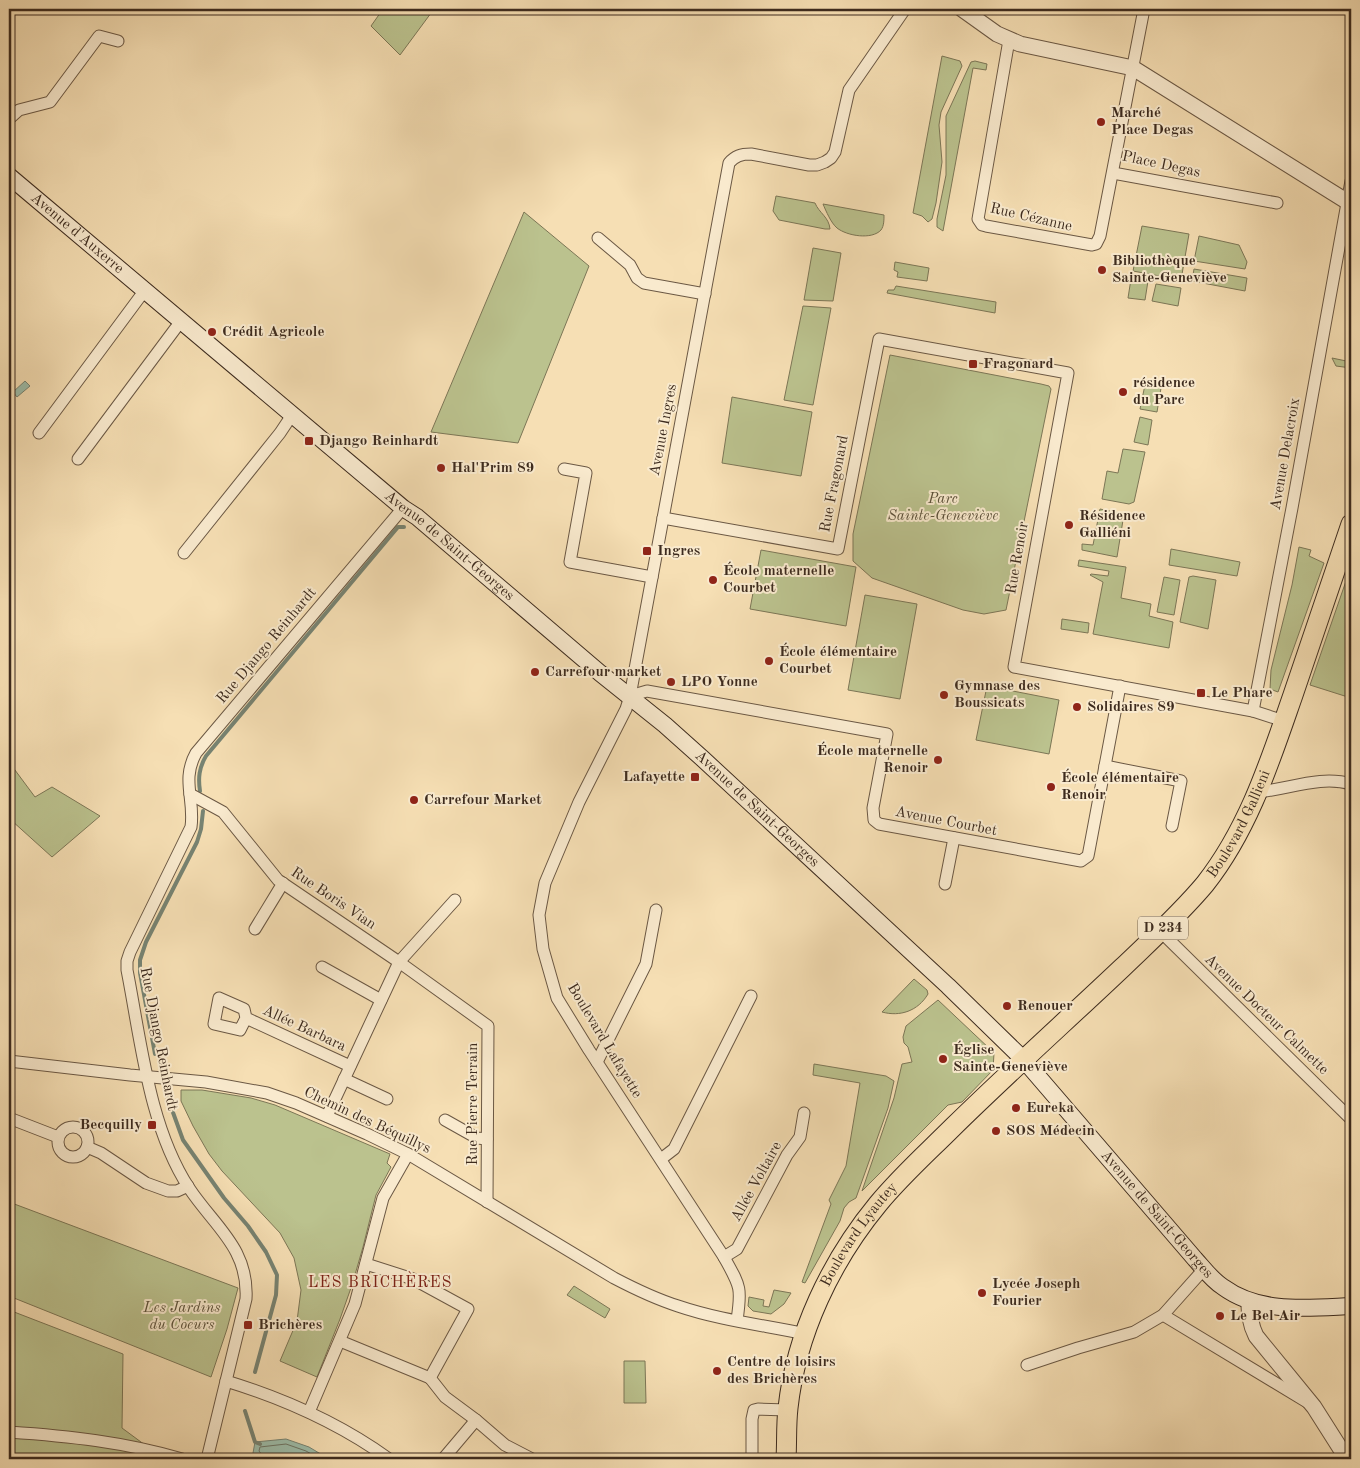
<svg xmlns="http://www.w3.org/2000/svg" width="1360" height="1468" font-family="'Old Standard TT',serif">
	<rect width="100%" height="100%" fill="#f6dfb4"/>
	<filter id="stains"><feTurbulence type="fractalNoise" baseFrequency=".004" numOctaves="4"/><feColorMatrix values="0 0 0 0 .2 0 0 0 0 .09 0 0 0 0 .02 0 0 0 .5 -.17"/></filter>
	<radialGradient id="worn" r=".72"><stop offset=".6" stop-color="#630" stop-opacity="0"/><stop offset="1" stop-color="#630" stop-opacity=".3"/></radialGradient>
	<g fill="#bbc28e" stroke="#7c7656">
		<polygon points="383,9 434,9 400,55 371,26"/>
		<polygon points="942,56 960,61 962,66 941,112 939,125 942,162 936,203 932,219 928,222 922,216 913,213"/>
		<polygon points="975,61 987,64 986,70 973,68 943,231 937,227 937,219 946,175 946,116 971,62"/>
		<path d="M 776,196 L 815,203 C 819,213 829,217 830,229 L 825,229 L 779,220 L 773,211 Z"/>
		<path d="M 823,204 L 884,215 C 884,220 884,226 881,230 C 872,240 847,236 837,228 C 831,223 826,211 823,204 Z"/>
		<polygon points="524,212 589,266 518,443 431,432"/>
		<polygon points="1142,226 1189,234 1181,280 1133,271"/>
		<polygon points="1199,236 1239,245 1247,262 1245,269 1194,261"/>
		<polygon points="813,248 841,253 833,301 804,300"/>
		<polygon points="895,262 929,268 927,281 897,277 898,272 894,270"/>
		<polygon points="1194,269 1247,278 1245,291 1192,281"/>
		<polygon points="1131,279 1148,281 1145,300 1128,298"/>
		<polygon points="1156,284 1181,288 1178,306 1152,301"/>
		<polygon points="896,286 996,302 995,313 887,293 888,290 894,290"/>
		<polygon points="803,306 831,308 813,405 784,400"/>
		<polygon points="890,355 1041,384 1049,386 1051,389 1006,610 984,614 963,610 872,578 853,561 853,534"/>
		<polygon points="1332,358 1351,362 1351,368 1336,366"/>
		<polygon points="1146,380 1162,382 1157,412 1140,409"/>
		<polygon points="732,397 812,412 801,476 722,463"/>
		<polygon points="1140,417 1152,420 1148,445 1134,442"/>
		<polygon points="1123,449 1145,452 1134,502 1129,504 1102,499 1107,471 1118,473"/>
		<polygon points="1100,509 1124,514 1117,557 1082,550 1082,544 1093,545"/>
		<polygon points="1299,547 1311,550 1309,556 1324,563 1278,692 1270,689 1271,670 1292,585"/>
		<polygon points="1171,549 1240,562 1237,576 1169,565"/>
		<polygon points="761,550 856,567 846,626 750,609"/>
		<polygon points="1079,560 1126,567 1121,598 1151,604 1149,616 1173,622 1169,648 1093,634 1103,582 1090,575 1091,574 1108,576 1109,571 1078,566"/>
		<polygon points="1193,576 1216,580 1208,629 1180,622 1189,577"/>
		<polygon points="1164,577 1180,580 1174,615 1157,612"/>
		<polygon points="1346,581 1351,582 1351,698 1310,685"/>
		<polygon points="865,595 917,604 900,699 848,690"/>
		<polygon points="1062,619 1089,623 1088,633 1061,629"/>
		<polygon points="987,686 1059,700 1049,754 976,740"/>
		<polygon points="9,762 35,797 52,787 100,816 52,857 11,820 9,815"/>
		<path d="M 914,979 L 927,990 L 928,994 C 918,1011 900,1017 882,1012 Z"/>
		<polygon points="938,1000 991,1050 994,1053 993,1070 962,1102 948,1105 862,1191 894,1098 902,1064 912,1062 908,1047 904,1043 903,1037 906,1026"/>
		<polygon points="814,1064 886,1076 894,1081 888,1108 856,1198 849,1202 844,1208 840,1221 805,1283 802,1282 831,1204 829,1200 846,1166 860,1083 813,1075"/>
		<polygon points="181,1090 202,1090 251,1098 275,1105 390,1154 387,1163 391,1167 376,1195 363,1247 352,1285 340,1319 317,1377 280,1361 297,1321 301,1290 294,1258 280,1233 222,1171 209,1154 193,1126 181,1101"/>
		<polygon points="9,1202 238,1288 227,1329 211,1377 9,1296"/>
		<polygon points="574,1286 610,1309 605,1318 567,1295"/>
		<polygon points="774,1290 791,1293 784,1304 771,1314 753,1311 748,1306 749,1297 764,1300 763,1306 769,1307"/>
		<polygon points="9,1310 123,1354 122,1428 164,1459 9,1459"/>
		<polygon points="624,1361 645,1361 646,1403 624,1403"/>
	</g>
	<g fill="#9dbdaa" stroke="#778372">
		<polygon points="25,381 30,386 17,397 13,392"/>
		<polygon points="286,1439 309,1447 329,1459 260,1459 253,1453 255,1442"/>
	</g>
	<g fill="none" stroke-linecap="round" stroke-linejoin="round">
		<polyline stroke="#6d7464" stroke-width="1" points="263,1459 262,1455 259,1451 260,1447 286,1444 306,1451 320,1459"/>
		<g stroke="#778372" stroke-width="4">
			<path d="M 200,791 C 198,778 199,768 206,756 L 398,527 L 404,527"/>
			<polyline points="155,1054 140,973 140,960 146,942 197,842 201,829 203,811"/>
			<polyline points="167,1096 183,1140 224,1198 248,1226 266,1252 277,1275 276,1295 255,1372"/>
			<polyline points="245,1411 255,1442 260,1444"/>
		</g>
		<g stroke="#6b5844" stroke-width="13">
			<g id="minor">
				<polyline points="1009,40 978,219 982,225 986,226 1092,245 1096,244 1100,236 1144,9"/>
				<polyline points="9,119 19,110 50,102 99,36 118,41"/>
				<polyline points="1113,173 1277,203"/>
				<polyline points="598,238 630,265 637,278 644,283 705,294"/>
				<polyline points="39,433 145,290"/>
				<polyline points="78,459 181,321"/>
				<polyline points="564,469 586,473 570,562 652,577"/>
				<polyline points="663,518 838,549 879,339 1068,373 1014,667 1253,711 1284,721"/>
				<polyline points="184,553 280,433 292,415"/>
				<polyline points="630,696 647,691 887,734 873,808 874,820 879,824 1081,861 1088,856 1089,851 1120,686"/>
				<polyline points="1253,711 1292,508 1351,181"/>
				<polyline points="1105,766 1181,781 1172,826"/>
				<path d="M 1258,792 C 1289,789 1321,775 1351,784"/>
				<polyline points="190,794 223,812 278,880 399,962 488,1026 487,1202"/>
				<polyline points="945,884 954,838"/>
				<polyline points="255,929 283,883"/>
				<polyline points="1160,931 1351,1119"/>
				<polyline points="322,967 381,1000"/>
				<polyline points="246,1018 240,1030 214,1024 219,998 244,1009 246,1018 350,1066"/>
				<path d="M 9,1061 L 130,1075 L 206,1082 L 267,1093 L 296,1103 L 367,1134 L 408,1154 L 614,1278 C 635,1289 656,1299 678,1306 C 719,1320 763,1325 806,1334"/>
				<polyline points="597,1062 646,964 656,910"/>
				<polyline points="344,1079 387,1099"/>
				<polyline points="327,1116 399,962 455,900"/>
				<polyline points="9,1118 58,1137"/>
				<polyline points="445,1120 477,1138 487,1139"/>
				<circle cx="73" cy="1142" r="15"/>
				<polyline points="87,1147 101,1153 146,1183 168,1191 177,1191 188,1186"/>
				<polyline points="661,1159 674,1149 751,996"/>
				<polyline points="724,1257 737,1249 787,1155 800,1137 804,1113"/>
				<polyline points="366,1264 413,1279 468,1309 430,1378"/>
				<polyline points="1163,1315 1307,1402"/>
				<path d="M 737,1320 C 742,1287 740,1286 724,1257 L 589,1050 L 557,998 L 543,949 L 539,915 L 545,883 L 579,802 L 626,709 L 630,696 L 729,163 C 735,156 741,154 751,154 L 809,165 L 817,165 L 825,162 L 831,158 L 835,152 L 849,90 L 905,9"/>
				<polyline points="340,1341 430,1378"/>
				<polyline points="1027,1365 1078,1348 1134,1332 1163,1315 1204,1269"/>
				<polyline points="430,1378 445,1397 476,1420 505,1445 532,1459"/>
				<path d="M 226,1381 C 285,1399 339,1423 389,1459"/>
				<polyline points="309,1412 355,1304 383,1198 408,1154"/>
				<path d="M 9,1432 C 68,1436 125,1442 182,1459"/>
				<path d="M 207,1459 L 246,1299 C 249,1248 214,1226 189,1188 C 149,1127 141,1041 127,970 L 127,961 L 130,952 L 191,827 C 195,799 181,780 196,753 L 403,508"/>
				<polyline points="443,1459 476,1420"/>
				<polyline points="752,1459 752,1419 754,1410 758,1409 788,1410"/>
			</g>
		</g>
		<g stroke="#6b5844" stroke-width="17">
			<g id="tertiary">
				<polyline points="962,9 997,34 1020,44 1133,68 1351,204"/>
				<path d="M 1249,1301 C 1249,1314 1250,1324 1256,1336 L 1314,1407 L 1347,1459"/>
			</g>
		</g>
		<g stroke="#3d2b1e" stroke-width="18">
			<g id="secondary">
				<path id="s1" d="M 9,176 L 403,508 L 417,517 L 600,673 L 665,725 L 703,759 L 948,986 L 1023,1059 L 1195,1259 C 1204,1269 1212,1280 1223,1287 C 1260,1314 1308,1308 1351,1306"/>
			</g>
		</g>
		<g stroke="#3d2b1e" stroke-width="21">
			<g id="primary">
				<path id="s2" d="M 786,1459 C 787,1442 786,1425 788,1408 C 796,1334 831,1261 878,1204 C 901,1176 928,1152 953,1127 C 1008,1073 1066,1021 1122,968 C 1150,941 1180,914 1205,884 C 1249,828 1270,761 1293,695 C 1312,638 1332,581 1351,524"/>
			</g>
		</g>
		<use href="#minor" stroke="#f9eace" stroke-width="11"/>
		<use href="#tertiary" stroke="#f9eace" stroke-width="15"/>
		<use href="#secondary" stroke="#f9eace" stroke-width="16"/>
		<use href="#primary" stroke="#f6dfb4" stroke-width="19"/>
	</g>
	<g fill="#8f2418" stroke="#f9eace" stroke-width="2">
		<circle cx="1101" cy="122" r="5"/>
		<circle cx="1102" cy="270" r="5"/>
		<circle cx="212" cy="332" r="5"/>
		<rect x="968" y="359" width="10" height="10" rx="2.5"/>
		<circle cx="1123" cy="392" r="5"/>
		<rect x="304" y="436" width="10" height="10" rx="2.5"/>
		<circle cx="441" cy="468" r="5"/>
		<circle cx="1069" cy="525" r="5"/>
		<rect x="642" y="546" width="10" height="10" rx="2.5"/>
		<circle cx="713" cy="580" r="5"/>
		<circle cx="769" cy="661" r="5"/>
		<circle cx="535" cy="672" r="5"/>
		<circle cx="671" cy="682" r="5"/>
		<rect x="1196" y="688" width="10" height="10" rx="2.5"/>
		<circle cx="944" cy="695" r="5"/>
		<circle cx="1077" cy="707" r="5"/>
		<circle cx="938" cy="760" r="5"/>
		<rect x="690" y="772" width="10" height="10" rx="2.5"/>
		<circle cx="1051" cy="787" r="5"/>
		<circle cx="414" cy="800" r="5"/>
		<circle cx="1007" cy="1006" r="5"/>
		<circle cx="943" cy="1059" r="5"/>
		<circle cx="1016" cy="1108" r="5"/>
		<rect x="147" y="1120" width="10" height="10" rx="2.5"/>
		<circle cx="996" cy="1131" r="5"/>
		<circle cx="982" cy="1293" r="5"/>
		<circle cx="1220" cy="1316" r="5"/>
		<rect x="243" y="1320" width="10" height="10" rx="2.5"/>
		<circle cx="717" cy="1371" r="5"/>
	</g>
	<g text-anchor="middle" dominant-baseline="central" stroke-width="4" stroke-linejoin="round" paint-order="stroke">
		<rect fill="#f9eace" stroke="#756453" stroke-width="1" x="1138" y="916.5" width="50" height="23" rx="4"/>
		<g font-size="14" font-weight="bold" fill="#3d2b1e">
			<text x="1163" y="928">D 234</text>
		</g>
		<g font-size="15" font-weight="bold" fill="#3d2b1e" stroke="#f9eace" text-anchor="start">
			<text x="1111" y="113">Marché<tspan x="1111" dy="17">Place Degas</tspan></text>
			<text x="1112" y="261">Bibliothèque<tspan x="1112" dy="17">Sainte-Geneviève</tspan></text>
			<text x="222" y="332">Crédit Agricole</text>
			<text x="983" y="364">Fragonard</text>
			<text x="1133" y="383">résidence<tspan x="1133" dy="17">du Parc</tspan></text>
			<text x="319" y="441">Django Reinhardt</text>
			<text x="451" y="468">Hal'Prim 89</text>
			<text x="1079" y="516">Résidence<tspan x="1079" dy="17">Galliéni</tspan></text>
			<text x="657" y="551">Ingres</text>
			<text x="723" y="571">École maternelle<tspan x="723" dy="17">Courbet</tspan></text>
			<text x="779" y="652">École élémentaire<tspan x="779" dy="17">Courbet</tspan></text>
			<text x="545" y="672">Carrefour market</text>
			<text x="681" y="682">LPO Yonne</text>
			<text x="954" y="686">Gymnase des<tspan x="954" dy="17">Boussicats</tspan></text>
			<text x="1211" y="693">Le Phare</text>
			<text x="1087" y="707">Solidaires 89</text>
			<text x="928" y="751" text-anchor="end">École maternelle<tspan x="928" dy="17">Renoir</tspan></text>
			<text x="685" y="777" text-anchor="end">Lafayette</text>
			<text x="1061" y="778">École élémentaire<tspan x="1061" dy="17">Renoir</tspan></text>
			<text x="424" y="800">Carrefour Market</text>
			<text x="1017" y="1006">Renouer</text>
			<text x="953" y="1050">Église<tspan x="953" dy="17">Sainte-Geneviève</tspan></text>
			<text x="1026" y="1108">Eureka</text>
			<text x="142" y="1125" text-anchor="end">Becquilly</text>
			<text x="1006" y="1131">SOS Médecin</text>
			<text x="992" y="1284">Lycée Joseph<tspan x="992" dy="17">Fourier</tspan></text>
			<text x="1230" y="1316">Le Bel Air</text>
			<text x="258" y="1325">Brichères</text>
			<text x="727" y="1362">Centre de loisirs<tspan x="727" dy="17">des Brichères</tspan></text>
		</g>
		<g font-size="15" fill="#3d2b1e" stroke="#f9eace">
			<text transform="translate(1161 165) rotate(12)">Place Degas</text>
			<text transform="translate(1031 218) rotate(13)">Rue Cézanne</text>
			<text stroke="none"><textPath href="#s1" startOffset="89">Avenue d'Auxerre</textPath></text>
			<text transform="translate(664 430) rotate(-79)">Avenue Ingres</text>
			<text transform="translate(1286 454) rotate(-80)">Avenue Delacroix</text>
			<text transform="translate(835 484) rotate(-79)">Rue Fragonard</text>
			<text stroke="none"><textPath href="#s1" startOffset="575">Avenue de Saint-Georges</textPath></text>
			<text transform="translate(1018 558) rotate(-80)">Rue Renoir</text>
			<text transform="translate(267 646) rotate(-50)">Rue Django Reinhardt</text>
			<text stroke="none"><textPath href="#s1" startOffset="980">Avenue de Saint-Georges</textPath></text>
			<text transform="translate(946 822) rotate(11)">Avenue Courbet</text>
			<text stroke="none"><textPath href="#s2" startOffset="804">Boulevard Gallieni</textPath></text>
			<text transform="translate(333 899) rotate(34)">Rue Boris Vian</text>
			<text transform="translate(1266 1015) rotate(44)">Avenue Docteur Calmette</text>
			<text transform="translate(304 1029) rotate(25)">Allée Barbara</text>
			<text transform="translate(158 1039) rotate(79)">Rue Django Reinhardt</text>
			<text transform="translate(604 1041) rotate(59)">Boulevard Lafayette</text>
			<text transform="translate(473 1104) rotate(-90)">Rue Pierre Terrain</text>
			<text transform="translate(367 1121) rotate(25)">Chemin des Béquillys</text>
			<text transform="translate(757 1182) rotate(-61)">Allée Voltaire</text>
			<text stroke="none"><textPath href="#s1" startOffset="1550">Avenue de Saint-Georges</textPath></text>
			<text stroke="none"><textPath href="#s2" startOffset="241">Boulevard Lyautey</textPath></text>
		</g>
		<g font-size="15" font-style="italic" fill="#5c513a" stroke="#f9eace">
			<text x="943" y="499">Parc<tspan x="943" dy="17">Sainte-Geneviève</tspan></text>
			<text x="182" y="1308">Les Jardins<tspan x="182" dy="17">du Coeurs</tspan></text>
		</g>
		<g font-size="16" letter-spacing="1" fill="#7a1f14" stroke="#f9eace">
			<text x="380" y="1283">LES BRICHÈRES</text>
		</g>
	</g>
	<rect width="1360" height="1468" fill="none" stroke="#f6dfb4" stroke-width="30"/>
	<rect x="10" y="10" width="1340" height="1448" fill="none" stroke="#3d2b1e" stroke-width="2.5"/>
	<rect x="15" y="15" width="1330" height="1438" fill="none" stroke="#3d2b1e"/>
	<rect width="100%" height="100%" filter="url(#stains)"/>
	<rect width="100%" height="100%" fill="url(#worn)"/>
</svg>
